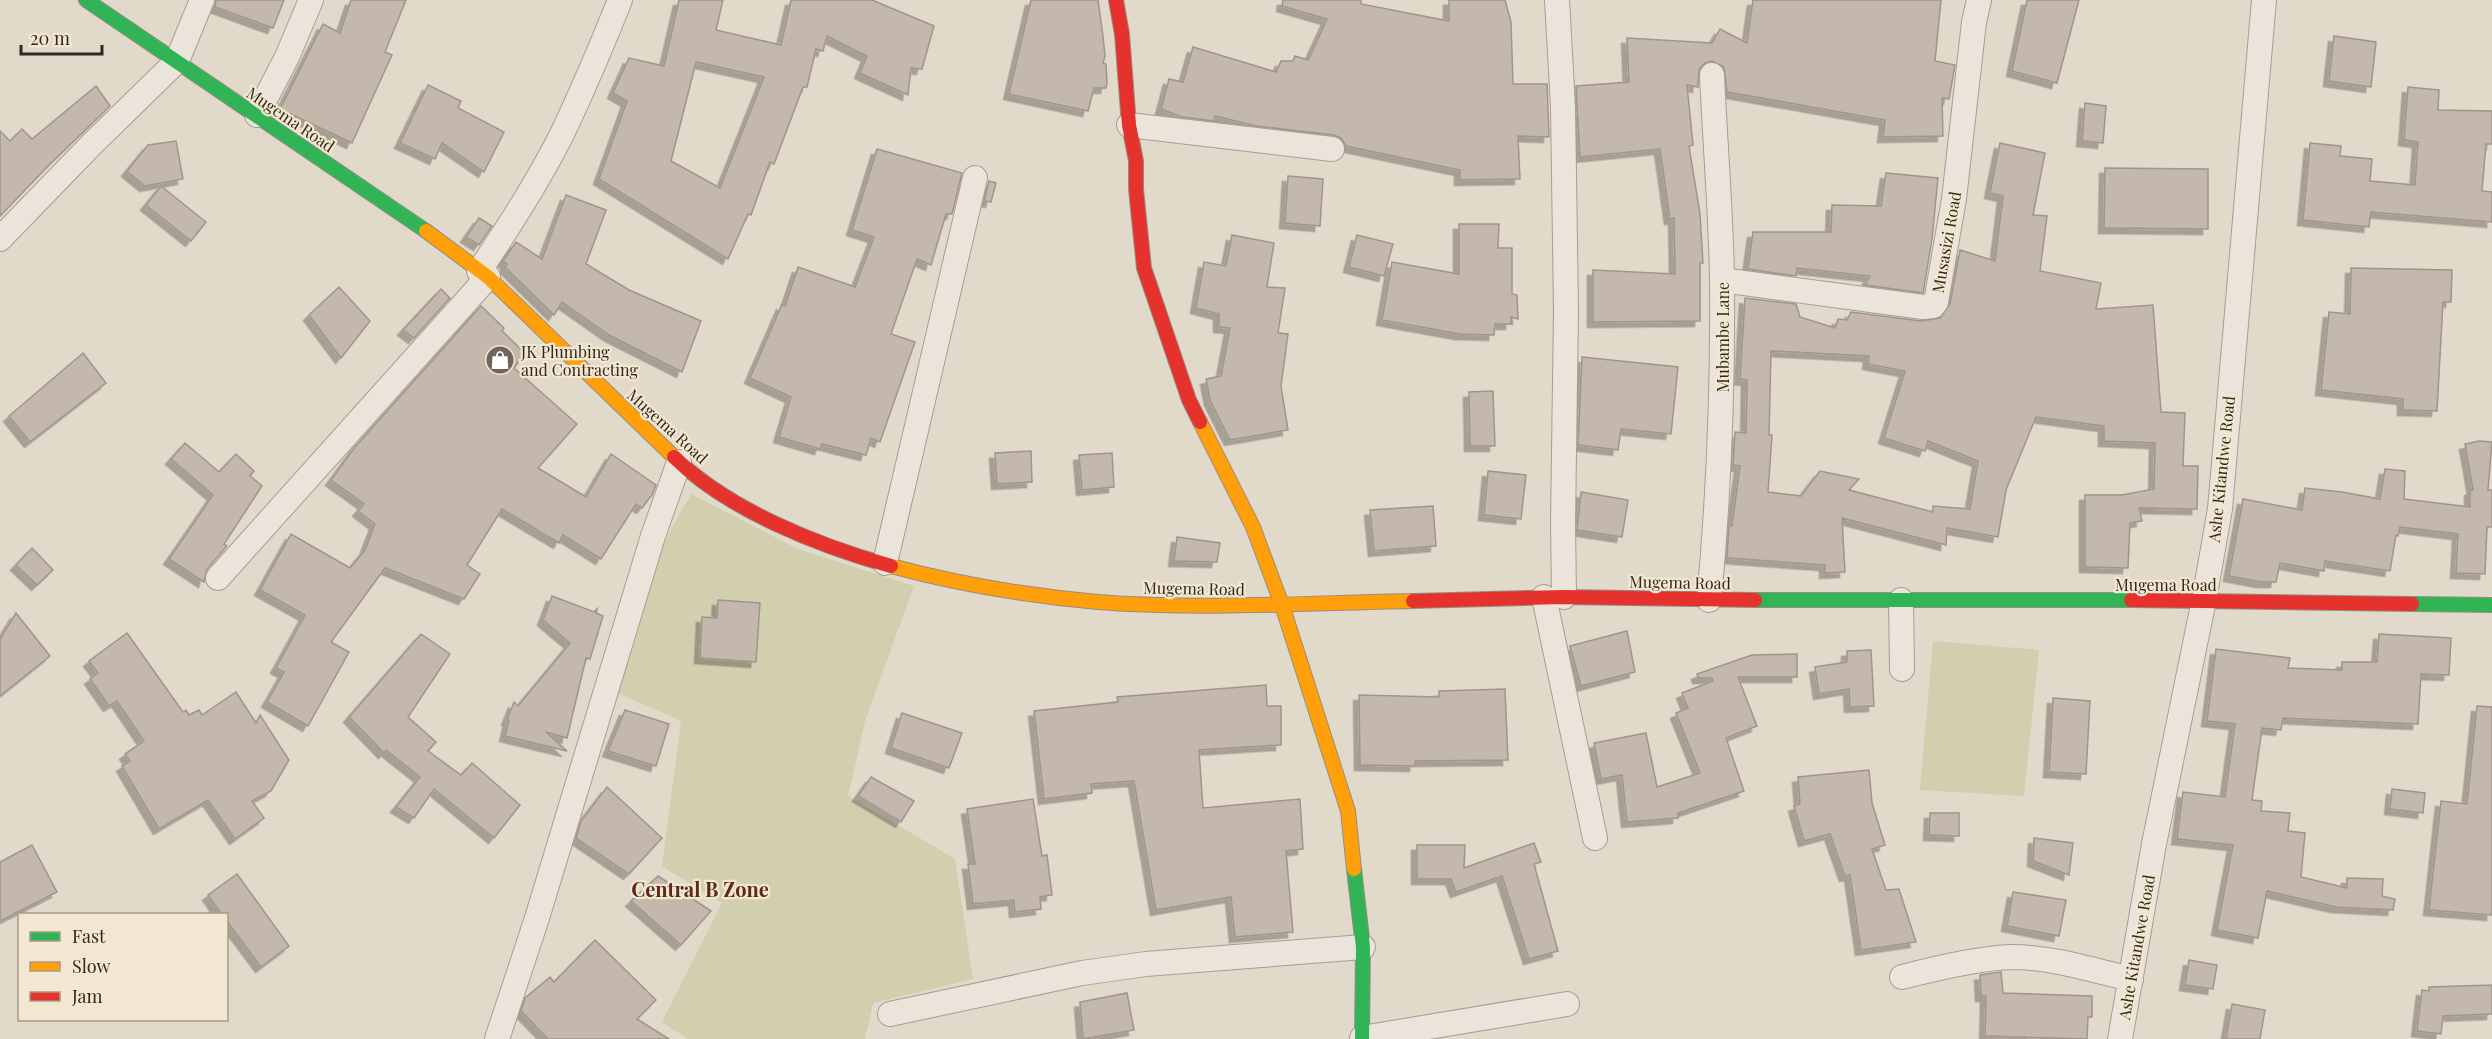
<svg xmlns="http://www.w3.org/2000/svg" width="2492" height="1039" font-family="'Playfair Display',serif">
	<defs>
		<filter id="shadow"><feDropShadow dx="-5.5" dy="5.5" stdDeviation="0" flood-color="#0004"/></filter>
	</defs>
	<rect width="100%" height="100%" fill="#e1d9ca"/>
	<g fill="#d1cfad">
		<polygon points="691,494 798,549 914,586 866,718 848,796 955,859 973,979 873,1003 865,1039 688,1039 662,1022 722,903 662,866 681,721 618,693 663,544"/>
		<polygon points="1933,641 2039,650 2024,796 1920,790"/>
	</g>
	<g fill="#c4b7ab" stroke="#a0958a" stroke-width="1.5" fill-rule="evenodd" filter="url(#shadow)">
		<polygon points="216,0 284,0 273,28 215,7"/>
		<polygon points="351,0 406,0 385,52 392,55 352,143 280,109 323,24 340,33"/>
		<path d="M 679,0 L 723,0 L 716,30 L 781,45 L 791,0 L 872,0 L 934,26 L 922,69 L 911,68 L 908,95 L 860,73 L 867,56 L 827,36 L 823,51 L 816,49 L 807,87 L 803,87 L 774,164 L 770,162 L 751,215 L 748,214 L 728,259 L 599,179 L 627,101 L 613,93 L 629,58 L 664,66 ZM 696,62 L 764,77 L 720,188 L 671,161 Z"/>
		<polygon points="1031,0 1098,0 1103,36 1105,56 1103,63 1106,64 1107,83 1106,88 1094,88 1088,111 1009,94"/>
		<polygon points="1283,0 1361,0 1361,4 1449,21 1449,0 1505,0 1511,22 1513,84 1547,84 1549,137 1518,136 1520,179 1460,180 1460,170 1346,146 1341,138 1334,135 1256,126 1215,116 1214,121 1182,117 1161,109 1169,79 1183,82 1193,47 1276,72 1281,61 1293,61 1295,56 1308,60 1327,19 1282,6"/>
		<polygon points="1753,0 1941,0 1935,61 1955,65 1949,99 1942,98 1943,136 1883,137 1885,120 1727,92 1724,67 1712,61 1705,63 1699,69 1698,87 1687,85 1693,145 1689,146 1700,214 1703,263 1700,263 1700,321 1593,322 1593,270 1675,274 1674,218 1670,219 1660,149 1580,157 1576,86 1629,82 1627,38 1712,43 1720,29 1747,43"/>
		<polygon points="2027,0 2079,0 2057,83 2012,71"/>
		<polygon points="2334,36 2376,42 2371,87 2329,81"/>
		<polygon points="428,85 461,101 458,108 504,132 484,172 442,143 435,159 400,143"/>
		<polygon points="96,86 110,106 49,165 0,216 0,131 10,141 22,129 32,139"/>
		<polygon points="2408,87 2439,90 2438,110 2492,111 2492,144 2486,144 2482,191 2492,192 2492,222 2371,212 2369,227 2303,220 2310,143 2341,146 2340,156 2372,159 2370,181 2415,185 2418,142 2404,140"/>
		<polygon points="2085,103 2106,106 2103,143 2082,141"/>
		<polygon points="176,141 183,179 145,186 127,171 148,145"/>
		<path d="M 2000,143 L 2045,153 L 2033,215 L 2047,216 L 2040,271 L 2101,283 L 2096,309 L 2153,305 L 2161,412 L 2185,413 L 2183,466 L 2198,466 L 2197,509 L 2139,508 L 2142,521 L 2130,523 L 2128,568 L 2085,567 L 2085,495 L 2122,495 L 2154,489 L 2155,443 L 2104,441 L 2104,426 L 2036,417 L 2006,490 L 1998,537 L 1947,528 L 1946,545 L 1842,518 L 1845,572 L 1825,573 L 1825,565 L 1727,558 L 1729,526 L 1732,526 L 1740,466 L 1733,465 L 1735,432 L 1746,433 L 1747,380 L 1740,379 L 1745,298 L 1796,304 L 1800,317 L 1835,328 L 1838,319 L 1847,320 L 1851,312 L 1921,321 L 1940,318 L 1950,304 L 1960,250 L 1995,261 L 2003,196 L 1990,193 ZM 1771,351 L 1869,356 L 1868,364 L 1905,371 L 1884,438 L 1925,451 L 1928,441 L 1978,461 L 1970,509 L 1933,506 L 1933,512 L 1849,490 L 1859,479 L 1820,471 L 1801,496 L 1768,492 L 1772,435 L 1769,435 Z"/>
		<polygon points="877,149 962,173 952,214 946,214 931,265 917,259 891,334 915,342 880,442 871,438 866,455 822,444 820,449 779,437 791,397 750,378 782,304 785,306 798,267 855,287 874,237 852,230"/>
		<polygon points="2105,168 2208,169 2208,229 2104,228"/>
		<polygon points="1886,173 1938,178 1932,239 1923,293 1865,285 1870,276 1797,268 1796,276 1748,269 1753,232 1831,232 1832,205 1881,206"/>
		<polygon points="1288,176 1323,179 1320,226 1285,223"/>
		<polygon points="989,181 996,183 991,202 984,201"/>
		<polygon points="161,186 206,222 191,241 146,205"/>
		<polygon points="566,195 606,210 586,264 629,290 701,321 682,372 609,335 562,302 554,315 505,267 507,264 503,261 516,242 542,259"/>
		<polygon points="479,218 492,226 479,245 466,237"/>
		<polygon points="1459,224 1499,224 1498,248 1512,248 1512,294 1517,295 1518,319 1511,317 1511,324 1495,324 1494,335 1460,334 1382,320 1392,262 1459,274"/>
		<polygon points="1232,235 1274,243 1267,287 1285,288 1278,333 1288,334 1281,386 1288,430 1230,440 1210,400 1206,379 1221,376 1230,328 1219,327 1219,314 1196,308 1204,262 1226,266"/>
		<polygon points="1357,235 1393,244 1384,276 1349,267"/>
		<polygon points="2351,268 2452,270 2451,302 2443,302 2437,411 2403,410 2403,399 2321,390 2329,312 2350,314"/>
		<polygon points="339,287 370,321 341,358 309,315"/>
		<polygon points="441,289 450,298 414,338 403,330"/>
		<polygon points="481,306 504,328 502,331 525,353 514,368 577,424 538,468 586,497 611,454 656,485 652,495 642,508 636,504 601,559 563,535 559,543 502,509 467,565 480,574 464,599 385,568 331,642 349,652 308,726 267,702 284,672 276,668 305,615 260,590 291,534 350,568 365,550 375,524 358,511 364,504 331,480 355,447"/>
		<polygon points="83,353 106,383 30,442 9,416"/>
		<polygon points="1582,357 1678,367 1671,434 1621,429 1618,450 1578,445"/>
		<polygon points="1493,391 1495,446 1470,446 1469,392"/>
		<polygon points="2479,441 2492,442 2488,490 2492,490 2492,527 2487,527 2485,574 2456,573 2458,534 2400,527 2398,536 2396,535 2390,571 2325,561 2324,571 2280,563 2276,582 2261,582 2229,576 2243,499 2302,510 2305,488 2342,492 2380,499 2385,469 2405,471 2404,499 2470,507 2470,490 2473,490 2465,444"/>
		<polygon points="185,443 219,472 236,454 254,471 250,476 262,486 224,544 227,546 207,569 204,582 169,559 213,495 171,459"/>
		<polygon points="1031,451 1032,482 997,484 995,453"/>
		<polygon points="1112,453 1114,487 1082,490 1079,455"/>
		<polygon points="1488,471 1526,475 1521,519 1484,515"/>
		<polygon points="1581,492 1628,500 1622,537 1577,530"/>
		<polygon points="1433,506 1436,546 1374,551 1370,510"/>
		<polygon points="1177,537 1220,543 1217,562 1174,561"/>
		<polygon points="32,548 53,570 37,585 16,565"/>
		<polygon points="552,596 594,612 597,609 596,613 603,616 590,659 586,658 567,738 546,732 567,751 505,736 509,720 507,720 514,702 518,706 570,643 543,620"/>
		<polygon points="718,600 760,603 756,662 700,658 702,617 717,618"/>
		<polygon points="16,613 50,656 0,696 0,639"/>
		<polygon points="1627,631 1635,672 1581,686 1570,646"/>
		<polygon points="127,633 183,712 186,710 189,715 199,710 202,715 236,692 256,723 260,715 289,760 271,791 252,801 264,818 235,839 208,800 159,829 122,766 130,761 125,754 144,741 117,701 109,706 90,679 98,673 89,661"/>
		<polygon points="421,634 450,654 408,717 436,742 428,751 461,775 472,763 520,805 494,838 434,789 414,818 396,807 420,777 386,750 384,753 349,717"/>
		<polygon points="2379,634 2451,638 2449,675 2421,674 2418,724 2283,718 2281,730 2262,728 2252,800 2262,801 2261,811 2290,813 2288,831 2305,833 2301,877 2347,888 2347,878 2383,879 2382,896 2395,899 2393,910 2336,907 2267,891 2258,938 2217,930 2233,845 2177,839 2183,792 2225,797 2235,724 2207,721 2216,649 2290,658 2288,668 2342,670 2342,662 2377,662"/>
		<polygon points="1871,650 1874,706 1850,707 1849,689 1819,694 1815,667 1847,662 1847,651"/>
		<polygon points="1797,654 1797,677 1738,677 1757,726 1726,738 1744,791 1678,813 1678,818 1627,822 1622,775 1601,779 1594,743 1646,733 1657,787 1700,773 1676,713 1688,708 1682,693 1713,681 1712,678 1698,678 1697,674 1752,655"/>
		<polygon points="1266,685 1267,706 1281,706 1281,745 1199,750 1203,808 1300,799 1303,849 1286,851 1293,932 1235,937 1231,897 1156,910 1134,781 1091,784 1092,793 1044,799 1034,711 1118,702 1117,697"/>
		<polygon points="1505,689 1508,760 1415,761 1415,766 1360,765 1359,695 1439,697 1439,691"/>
		<polygon points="2053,698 2090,701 2086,774 2049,772"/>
		<polygon points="2477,706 2492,707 2492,915 2429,910 2441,801 2467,804"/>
		<polygon points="625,710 669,724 656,766 608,751"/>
		<polygon points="902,713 962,733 949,768 891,748"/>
		<polygon points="1869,770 1872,803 1885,845 1872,849 1886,890 1899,889 1916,942 1861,950 1850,875 1845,876 1830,834 1804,841 1794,806 1800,804 1798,777"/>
		<polygon points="871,777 914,801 901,822 858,796"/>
		<polygon points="607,787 662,838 629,874 576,838 581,821"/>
		<polygon points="2392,789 2425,793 2423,813 2390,809"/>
		<polygon points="1033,799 1042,856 1047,855 1052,895 1040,897 1041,909 1015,912 1014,900 973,904 968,864 975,864 967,809"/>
		<polygon points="1930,813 1959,813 1959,836 1929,835"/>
		<polygon points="2034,838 2073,843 2069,875 2033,861"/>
		<polygon points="1534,843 1541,862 1534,864 1558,951 1529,959 1502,876 1456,892 1451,879 1417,879 1417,845 1465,845 1464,868"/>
		<polygon points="32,845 57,892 0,921 0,862"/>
		<polygon points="237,874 289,946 261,967 226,920 226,915 222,915 208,895"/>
		<polygon points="658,876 711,911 681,945 631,901"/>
		<polygon points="2013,892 2066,900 2059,936 2007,926"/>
		<polygon points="595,940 656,1000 637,1019 669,1039 548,1039 521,1011 525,998 550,977 554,982"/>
		<polygon points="2189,960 2217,965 2213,989 2185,985"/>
		<polygon points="2001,972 2003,993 2092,996 2092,1017 2088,1017 2087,1039 1985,1036 1986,996 1981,996 1980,975"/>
		<polygon points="2492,985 2492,1014 2443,1016 2441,1034 2417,1031 2422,990 2429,991 2429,987"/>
		<polygon points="1127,993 1134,1030 1083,1039 1080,1002"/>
		<polygon points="2232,1004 2265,1010 2260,1039 2226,1039"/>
	</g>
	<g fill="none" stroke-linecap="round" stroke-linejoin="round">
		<g stroke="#a69e94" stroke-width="26">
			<g id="street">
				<polyline points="1557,0 1563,107 1566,311 1563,523 1564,597"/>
				<polyline points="257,115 287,57 311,0"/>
				<polyline points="1129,125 1332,149"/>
				<polyline points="0,239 91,145 177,61 202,0"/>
				<path d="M 479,271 C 509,227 538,182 562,134 C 583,90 602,45 620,0"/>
				<polyline points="1722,280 1923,307 1933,306 1936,302 1954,199 1974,22 1979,0"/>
				<polyline points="885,563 975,178"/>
				<polyline points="218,578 488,277"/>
				<polyline points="1544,597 1595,838"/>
				<path d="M 1709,600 C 1719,493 1723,387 1722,280 C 1721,212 1715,143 1712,75"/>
				<polyline points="1901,600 1902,669"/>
				<path d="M 1902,977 C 1933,969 1981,958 2012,957 C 2052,957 2092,970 2131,979"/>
				<polyline points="890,1014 1082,973 1146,964 1363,947"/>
				<polyline points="1362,1038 1567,1004"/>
				<polyline points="497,1039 537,918 653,536 679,462"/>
				<polyline points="2120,1039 2154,844 2204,600 2220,509 2264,0"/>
			</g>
		</g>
		<g stroke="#958e84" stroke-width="16">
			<g id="fast">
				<polyline points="86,0 426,231"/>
				<polyline points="1755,600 2131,600"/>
				<polyline points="2412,604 2492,605"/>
				<polyline points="1354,869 1363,947 1362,1039"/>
			</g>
		</g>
		<g stroke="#958e84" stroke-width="16">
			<g id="slow">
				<polyline points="426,231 488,277 674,457"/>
				<polyline points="1200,422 1253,527 1282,605 1348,811 1354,869"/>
				<path d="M 891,566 C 958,584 1029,596 1098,602 C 1202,610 1308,603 1413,601"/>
			</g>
		</g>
		<g stroke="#958e84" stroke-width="16">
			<g id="jam">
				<polyline points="1116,0 1122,34 1129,125 1136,161 1136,189 1144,268 1189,400 1200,422"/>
				<path d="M 674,457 C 728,510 819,546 891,566"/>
				<polyline points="2131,600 2412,604"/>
				<polyline points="1413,601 1564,597 1755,600"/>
			</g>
		</g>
		<use href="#street" stroke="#eae4db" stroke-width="24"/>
		<use href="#fast" stroke="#30b455" stroke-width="14"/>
		<use href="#slow" stroke="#ff9f0a" stroke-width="14"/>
		<use href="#jam" stroke="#e5322d" stroke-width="14"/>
	</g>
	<defs>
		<g id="shop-disc" transform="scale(1.5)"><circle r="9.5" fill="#70655a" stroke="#f2e7d0"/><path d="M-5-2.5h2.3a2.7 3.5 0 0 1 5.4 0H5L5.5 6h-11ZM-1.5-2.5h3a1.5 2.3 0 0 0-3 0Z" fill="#fff"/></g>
	</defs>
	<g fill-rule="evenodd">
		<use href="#shop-disc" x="500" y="360"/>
	</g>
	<g text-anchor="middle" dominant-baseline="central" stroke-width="4.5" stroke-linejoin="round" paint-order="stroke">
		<g font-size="16" fill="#33271d" stroke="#f2e7d0">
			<text transform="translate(291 119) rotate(34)">Mugema Road</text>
			<text transform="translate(1946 242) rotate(-80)">Musasizi Road</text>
			<text transform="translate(1722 337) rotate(-90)">Mubambe Lane</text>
			<text transform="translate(668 426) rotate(42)">Mugema Road</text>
			<text transform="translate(2221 469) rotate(-84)">Ashe Kitandwe Road</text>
			<text transform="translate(1680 582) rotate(1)">Mugema Road</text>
			<text x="2166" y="584">Mugema Road</text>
			<text transform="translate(1194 588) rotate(1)">Mugema Road</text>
			<text transform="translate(2136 947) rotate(-80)">Ashe Kitandwe Road</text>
		</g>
		<g font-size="16" fill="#33271d" stroke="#f2e7d0" text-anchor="start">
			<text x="521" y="351">JK Plumbing<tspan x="521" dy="18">and Contracting</tspan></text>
		</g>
		<g font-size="20" font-weight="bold" fill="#5c291f" stroke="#f2e7d0">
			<text x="700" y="888">Central B Zone</text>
		</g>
	</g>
	<rect x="18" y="913" width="210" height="108" fill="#f2e7d0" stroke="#a69a88" stroke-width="1.5"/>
	<rect x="30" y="932" width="30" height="9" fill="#30b455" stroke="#a69a88" stroke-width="1.5"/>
	<text x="72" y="943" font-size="18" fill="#33271d">Fast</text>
	<rect x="30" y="962" width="30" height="9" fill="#ff9f0a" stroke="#a69a88" stroke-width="1.5"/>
	<text x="72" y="973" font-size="18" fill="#33271d">Slow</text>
	<rect x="30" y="992" width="30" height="9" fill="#e5322d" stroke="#a69a88" stroke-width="1.5"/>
	<text x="72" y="1003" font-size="18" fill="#33271d">Jam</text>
	<path d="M21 45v9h81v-9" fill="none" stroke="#33271d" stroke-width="3"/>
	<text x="30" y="45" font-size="18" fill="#33271d" stroke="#f2e7d0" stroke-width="4.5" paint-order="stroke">20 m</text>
</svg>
